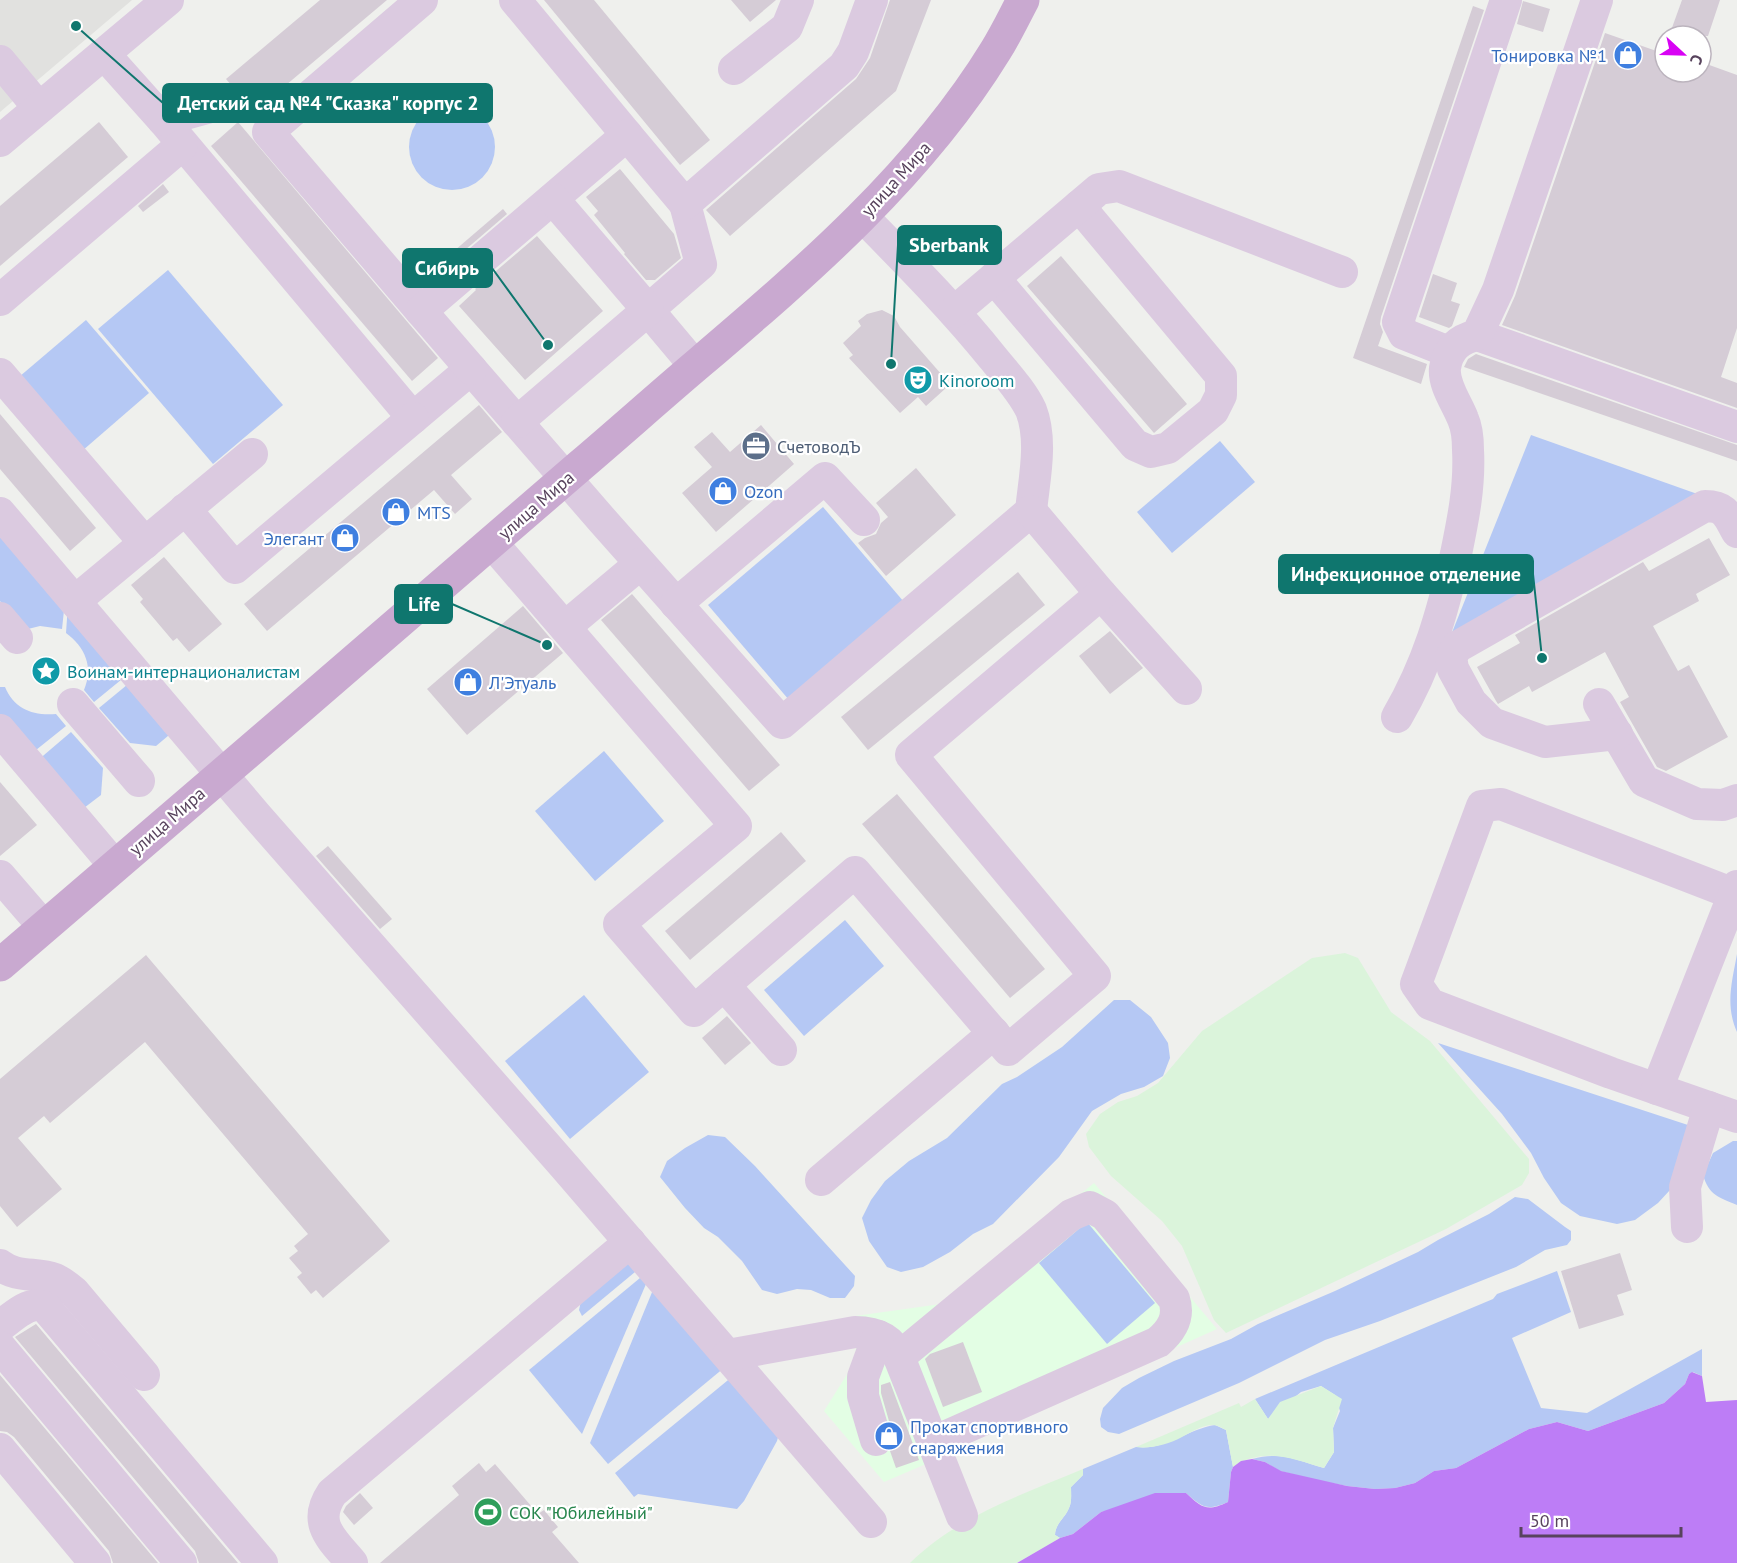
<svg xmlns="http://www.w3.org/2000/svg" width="1737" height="1563" font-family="'PT Sans',sans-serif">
	<rect width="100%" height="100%" fill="#eff0ed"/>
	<polygon fill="#e3fee4" points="1094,1183 1217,1329 961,1444 947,1455 884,1482 824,1411 856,1360 855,1316 948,1303"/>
	<polygon fill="#e1e1df" points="0,0 132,0 0,112"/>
	<g fill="#b5c8f4">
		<circle cx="452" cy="147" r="43"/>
		<polygon points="168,270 283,405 213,464 98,329"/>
		<polygon points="86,320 149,393 82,451 19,377"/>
		<polygon points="1531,435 1703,496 1449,640"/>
		<polygon points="1220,441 1255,482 1172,553 1137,512"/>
		<polygon points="823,507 904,602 789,700 708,605"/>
		<polygon points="0,526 65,601 62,629 40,626 24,630 0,601"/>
		<path d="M 68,604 L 127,675 L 94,702 L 84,690 C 94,667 85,647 66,633 Z"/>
		<polygon points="133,680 175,730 156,746 130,743 99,708"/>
		<path d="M 0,687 L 5,687 C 14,709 33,716 56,714 L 66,726 L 31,754 L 0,716 Z"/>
		<polygon points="71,732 103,768 101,795 80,811 37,761"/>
		<polygon points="604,751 664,821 595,881 535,811"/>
		<polygon points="845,920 884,966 804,1036 764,990"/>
		<path d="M 1737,954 L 1737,1032 C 1725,1005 1732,982 1737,954 Z"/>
		<polygon points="584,995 649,1072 570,1139 505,1061"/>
		<polygon points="1114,1000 1130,1000 1151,1017 1168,1043 1170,1058 1163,1076 1144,1087 1121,1094 1092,1111 1059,1157 993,1224 973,1234 950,1252 923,1267 901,1272 887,1267 869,1241 862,1218 871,1200 885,1181 909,1161 947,1138 1002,1084 1017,1077 1062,1047"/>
		<polygon points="1438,1043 1691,1126 1670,1190 1658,1203 1635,1220 1617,1224 1580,1216 1561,1203 1544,1178 1531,1153 1502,1114"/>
		<polygon points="708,1135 725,1137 755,1166 855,1276 854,1286 845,1298 830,1298 811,1290 797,1289 777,1294 762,1290 742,1261 718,1237 704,1228 685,1208 660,1177 667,1161 685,1148"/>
		<path d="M 1733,1141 L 1737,1141 L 1737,1205 C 1718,1197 1709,1195 1703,1175 L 1713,1153 Z"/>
		<polygon points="1515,1197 1528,1199 1565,1227 1571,1231 1571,1240 1567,1245 1545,1250 1516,1267 1380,1321 1325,1340 1239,1383 1119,1434 1108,1432 1101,1427 1100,1419 1103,1408 1122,1388 1139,1378 1174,1361 1231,1339 1258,1324 1335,1291 1418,1252 1438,1240 1489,1214"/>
		<polygon points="1087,1222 1155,1303 1107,1344 1039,1263"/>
		<polygon points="623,1260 641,1267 582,1316 579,1310 582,1297"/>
		<path d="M 1557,1271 L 1571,1312 L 1512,1338 L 1541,1408 L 1587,1413 L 1702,1349 L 1702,1376 L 1693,1372 L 1689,1374 L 1685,1384 L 1664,1403 L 1588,1431 L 1557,1422 L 1529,1429 L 1456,1468 L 1434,1471 L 1415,1483 L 1395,1488 L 1375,1489 L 1347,1486 L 1316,1480 L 1280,1471 L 1265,1462 L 1252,1459 C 1281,1451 1297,1460 1324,1468 L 1334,1452 L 1333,1428 L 1340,1411 L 1335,1395 L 1321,1386 L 1301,1392 L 1268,1419 L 1255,1399 L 1493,1299 L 1497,1294 Z"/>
		<polygon points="646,1273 649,1277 582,1434 529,1370"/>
		<polygon points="655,1285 725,1367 608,1464 590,1443"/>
		<polygon points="733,1376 780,1430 777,1441 744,1501 737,1509 638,1494 634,1497 615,1473"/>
		<path d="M 1215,1425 L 1226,1430 L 1233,1467 L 1231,1472 L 1228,1502 C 1207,1511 1203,1508 1186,1493 L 1101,1512 L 1073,1534 L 1060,1538 L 1055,1535 C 1055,1524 1065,1518 1069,1508 C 1072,1502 1071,1494 1071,1487 L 1083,1475 L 1083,1469 L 1136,1447 C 1164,1451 1188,1429 1215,1425 Z"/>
	</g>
	<g fill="#dbf4db">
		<polygon points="1345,953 1358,958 1391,1012 1430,1041 1529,1159 1529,1173 1522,1185 1446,1229 1226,1333 1214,1320 1182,1246 1162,1221 1111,1176 1089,1147 1086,1134 1100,1114 1118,1102 1137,1096 1158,1083 1202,1031 1312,958"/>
		<path d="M 1321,1386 L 1342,1399 L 1333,1428 L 1334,1452 L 1324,1468 C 1293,1459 1264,1446 1233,1467 L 1226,1430 C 1222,1428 1217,1425 1213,1425 C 1201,1425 1192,1432 1182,1437 C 1169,1444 1151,1449 1136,1447 L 1239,1403 L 1241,1407 L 1255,1399 L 1268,1419 L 1280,1402 Z"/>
		<path d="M 1083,1469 L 1083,1475 L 1071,1487 C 1071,1494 1072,1502 1069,1508 C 1065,1518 1055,1524 1055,1535 L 1060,1538 L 1017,1563 L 910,1563 C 958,1516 1021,1495 1083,1469 Z"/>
	</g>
	<path fill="#bd7df6" d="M 1692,1372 L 1702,1376 L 1706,1402 L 1737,1400 L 1737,1563 L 1017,1563 L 1060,1538 L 1073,1534 L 1101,1512 L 1155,1493 L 1186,1493 C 1202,1508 1207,1512 1228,1502 L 1231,1472 L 1233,1467 L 1241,1461 L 1252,1459 L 1265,1462 L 1281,1471 L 1347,1486 L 1375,1489 L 1395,1488 L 1415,1483 L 1434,1471 L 1456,1468 L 1529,1429 L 1557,1422 L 1588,1431 L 1664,1403 L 1685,1384 L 1689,1374 Z"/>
	<g fill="#d5ccd6">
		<polygon points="320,0 387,0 254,112 226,79"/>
		<polygon points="544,0 594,0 710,140 680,165"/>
		<polygon points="731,0 776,0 750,22"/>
		<polygon points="890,0 931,0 896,91 730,236 706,210 856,79 870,58"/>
		<polygon points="1682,0 1720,0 1708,36 1669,36"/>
		<polygon points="1523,1 1550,9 1543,32 1517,24"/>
		<polygon points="1473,6 1484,10 1381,317 1380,324 1383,332 1378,346 1427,364 1421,384 1353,358"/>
		<polygon points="1605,33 1665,54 1665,72 1701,72 1701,62 1737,75 1737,328 1721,377 1737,383 1737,408 1502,325 1515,296"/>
		<polygon points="99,122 128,157 0,266 0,206"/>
		<polygon points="238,122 438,358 412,381 211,146"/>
		<polygon points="620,169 674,234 681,258 655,280 646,280 624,254 625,253 594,215 598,211 586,197"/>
		<polygon points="163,184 169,192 143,212 138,206"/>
		<polygon points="503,209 507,214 451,262 447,257"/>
		<polygon points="537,236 603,311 525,380 459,306 476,290 475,289"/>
		<polygon points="1061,256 1187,404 1154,433 1027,286"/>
		<polygon points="1433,274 1457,283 1451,301 1460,304 1452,326 1449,328 1419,317"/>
		<polygon points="882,310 894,316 900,327 942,375 938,379 946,388 926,406 918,397 900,413 849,358 853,355 843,343 861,326 858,321 867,314"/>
		<polygon points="1476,354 1737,445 1737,461 1464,367 1468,359"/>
		<polygon points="479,405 502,432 451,475 472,499 455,514 434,490 267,631 244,604"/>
		<polygon points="0,414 96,528 70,551 0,469"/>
		<polygon points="761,425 794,464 716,532 682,493 712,467 694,447 712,432 730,452"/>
		<polygon points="916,468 956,515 886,576 858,543 865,538 876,534 881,523 888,517 876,503"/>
		<polygon points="1709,538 1730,575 1696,594 1699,601 1653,626 1678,671 1689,665 1728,737 1666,771 1657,767 1620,702 1629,697 1605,652 1532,692 1529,686 1498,704 1496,701 1477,667 1520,643 1515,635 1643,562 1649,571"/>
		<polygon points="164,557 222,624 189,652 177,638 173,641 140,602 143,599 131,585"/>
		<polygon points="1018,572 1045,605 868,750 841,717"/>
		<polygon points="632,594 780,765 749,791 601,620"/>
		<polygon points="523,606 563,653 467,735 427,689"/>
		<polygon points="1110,631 1143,668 1110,694 1079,656"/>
		<polygon points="0,782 37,825 0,856"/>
		<polygon points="897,794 1045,969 1010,998 862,824"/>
		<polygon points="781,832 806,861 690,960 665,931"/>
		<polygon points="328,846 392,919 380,929 316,856"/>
		<polygon points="146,955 390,1241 323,1298 316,1290 311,1294 297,1277 302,1273 289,1258 298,1251 294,1246 308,1234 145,1042 50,1123 44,1116 18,1138 62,1189 17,1227 0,1206 0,1079"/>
		<polygon points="727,1016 751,1043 725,1065 702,1038"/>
		<polygon points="1620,1253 1632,1290 1617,1295 1624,1315 1579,1329 1561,1271"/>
		<polygon points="36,1324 238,1563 199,1563 195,1551 15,1337"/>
		<polygon points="963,1342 982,1392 943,1407 925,1359 930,1354"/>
		<polygon points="0,1375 158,1563 113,1563 109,1551 14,1437 7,1432 0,1431"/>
		<polygon points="890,1382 919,1460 896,1468 890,1451 894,1444 893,1435 881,1393 881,1385"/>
		<polygon points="479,1463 486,1472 495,1464 538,1514 544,1510 558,1527 552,1532 579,1563 380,1563 459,1495 452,1486"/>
		<polygon points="360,1493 373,1508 354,1525 343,1512 346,1506"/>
	</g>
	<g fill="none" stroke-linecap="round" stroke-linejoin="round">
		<g stroke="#dbcae0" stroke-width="32">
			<polyline points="515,0 627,135"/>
			<path d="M 104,54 L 163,120 L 413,418 L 471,369 L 602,520 L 782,723 L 1031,511 C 1034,480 1043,441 1031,410 C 1022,391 1006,374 993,358 C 953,308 907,262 862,216"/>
			<polyline points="0,61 39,108"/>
			<polyline points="734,69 787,27 798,0"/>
			<polyline points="163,120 214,106"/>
			<polyline points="0,141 168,0"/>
			<polyline points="685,204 701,264 648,310 695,366"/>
			<polyline points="994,278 1135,445 1151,452 1168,448 1213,411 1221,395 1221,376 1079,206"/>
			<polyline points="0,300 182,145"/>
			<polyline points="421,311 268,132 422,0"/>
			<polyline points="954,312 1099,189 1119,186 1342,272"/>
			<polyline points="1477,335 1737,427"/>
			<polyline points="1449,352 1404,334 1398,322 1506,0"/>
			<polyline points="471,369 421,311 627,135 685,204 844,66 853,52 872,0"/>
			<polyline points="0,374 145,543"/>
			<polyline points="517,422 648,310 553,199"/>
			<polyline points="185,509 235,568 413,418"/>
			<polyline points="1031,511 1101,594 1186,689"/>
			<polyline points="0,513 256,815 565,1167 871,1522"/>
			<polyline points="492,543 736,826 619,924 694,1011 855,872 1008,1050 1095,976 911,755 1101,594"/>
			<polyline points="75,601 252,454"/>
			<polyline points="676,604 825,478 864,520"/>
			<polyline points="0,618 17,638"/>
			<polyline points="565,627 640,564"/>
			<polyline points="73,704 139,781"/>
			<polyline points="1599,704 1644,781 1697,804 1723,805 1737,800"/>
			<path d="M 1397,717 C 1428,664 1442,614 1456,554 C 1463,520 1470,486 1468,450 C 1468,440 1467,428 1463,419 C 1457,403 1443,385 1445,368 C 1448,348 1460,339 1477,335 L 1498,290 L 1597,0"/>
			<polyline points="0,730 115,866"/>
			<path d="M 1617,734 L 1545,742 L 1492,723 L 1471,702 L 1453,669 L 1451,657 L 1457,647 L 1705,506 C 1726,506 1728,516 1737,532"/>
			<polyline points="0,876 44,927"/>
			<polyline points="1734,894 1501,804 1482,806 1416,984 1430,1004 1611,1073 1737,1117"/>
			<polyline points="724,985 781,1050"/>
			<polyline points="1657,1089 1737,886"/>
			<polyline points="821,1180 994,1033"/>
			<polyline points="1687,1227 1685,1187 1709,1107"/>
			<path d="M 0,1265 C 17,1278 36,1272 55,1279 C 62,1282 68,1287 74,1292 L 144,1375"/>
			<path d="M 0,1326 C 13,1317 32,1297 47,1309 L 262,1563"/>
			<polyline points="0,1347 181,1563"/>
			<path d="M 728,1355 L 855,1332 C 875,1332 891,1338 899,1357 L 962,1516"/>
			<path d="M 899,1357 L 1071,1215 L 1090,1207 L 1105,1215 L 1174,1299 C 1180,1317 1172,1330 1158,1342 L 933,1442"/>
			<polyline points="876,1440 863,1396 863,1377 878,1336"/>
			<polyline points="0,1449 95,1563"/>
			<path d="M 352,1563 C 333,1540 311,1524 332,1493 L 630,1242"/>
		</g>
		<path stroke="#c9a9d0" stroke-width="33" d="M 0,965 C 194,798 388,633 581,465 C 621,431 660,396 699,363 C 808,270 920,174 996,50 C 1006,34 1014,17 1023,0"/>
	</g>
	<defs>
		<g id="shop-disc" transform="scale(1.5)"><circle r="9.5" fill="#3f7fe0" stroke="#fff"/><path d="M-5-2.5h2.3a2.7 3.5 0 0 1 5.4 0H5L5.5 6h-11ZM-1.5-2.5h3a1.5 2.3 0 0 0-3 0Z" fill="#fff"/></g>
		<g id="theatre-disc" transform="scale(1.5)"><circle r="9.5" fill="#0f9aa8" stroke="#fff"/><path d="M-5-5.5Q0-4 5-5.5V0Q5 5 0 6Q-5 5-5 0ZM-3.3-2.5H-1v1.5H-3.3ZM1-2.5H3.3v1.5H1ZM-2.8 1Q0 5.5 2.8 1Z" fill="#fff"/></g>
		<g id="office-disc" transform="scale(1.5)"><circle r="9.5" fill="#5c6f8a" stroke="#fff"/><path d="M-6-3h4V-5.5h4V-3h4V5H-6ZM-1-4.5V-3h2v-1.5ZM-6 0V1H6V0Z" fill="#fff"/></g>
		<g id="sight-disc" transform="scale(1.5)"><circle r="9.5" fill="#0f9aa8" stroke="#fff"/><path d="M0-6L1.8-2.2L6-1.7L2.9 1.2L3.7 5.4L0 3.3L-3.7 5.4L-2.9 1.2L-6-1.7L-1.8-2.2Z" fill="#fff"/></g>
		<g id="stadium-disc" transform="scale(1.5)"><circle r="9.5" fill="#2e9e5b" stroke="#fff"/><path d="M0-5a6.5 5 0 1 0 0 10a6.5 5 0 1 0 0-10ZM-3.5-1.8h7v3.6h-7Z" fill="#fff"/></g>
	</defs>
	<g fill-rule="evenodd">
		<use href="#shop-disc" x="1628" y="55"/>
		<use href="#theatre-disc" x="918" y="380"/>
		<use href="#office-disc" x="756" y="446"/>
		<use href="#shop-disc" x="723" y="491"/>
		<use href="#shop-disc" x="396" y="512"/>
		<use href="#shop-disc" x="345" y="538"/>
		<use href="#sight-disc" x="46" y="671"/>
		<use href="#shop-disc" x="468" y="682"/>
		<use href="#shop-disc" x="889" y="1436"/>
		<use href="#stadium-disc" x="488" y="1512"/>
	</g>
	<g text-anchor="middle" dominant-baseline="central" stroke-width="4.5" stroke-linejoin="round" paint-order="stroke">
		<g font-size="18" fill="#366cbe" stroke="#fff" text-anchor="start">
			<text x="1607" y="55" text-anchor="end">Тонировка №1</text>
			<text x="744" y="491">Ozon</text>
			<text x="417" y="512">MTS</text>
			<text x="324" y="538" text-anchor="end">Элегант</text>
			<text x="489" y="682">Л'Этуаль</text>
			<text x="910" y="1426">Прокат спортивного<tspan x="910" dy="21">снаряжения</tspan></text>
		</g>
		<g font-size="18" fill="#58435d" stroke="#fff">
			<text transform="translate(896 179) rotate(-48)">улица Мира</text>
			<text transform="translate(536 505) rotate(-41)">улица Мира</text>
			<text transform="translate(167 821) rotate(-41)">улица Мира</text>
		</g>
		<g font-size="18" fill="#0d838f" stroke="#fff" text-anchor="start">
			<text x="939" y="380">Kinoroom</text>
			<text x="67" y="671">Воинам-интернационалистам</text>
		</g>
		<g font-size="18" fill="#4e5e75" stroke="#fff" text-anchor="start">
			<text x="777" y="446">СчетоводЪ</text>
		</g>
		<g font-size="18" fill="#27864d" stroke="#fff" text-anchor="start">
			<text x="509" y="1512">СОК "Юбилейный"</text>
		</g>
	</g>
	<path fill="none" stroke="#0f766e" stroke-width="2" d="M76 26L163 103M891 364L898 245M548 345L492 268M1542 658L1533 574M547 645L452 604"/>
	<g fill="#0f766e" stroke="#fff" stroke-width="2">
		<circle cx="76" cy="26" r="6"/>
		<circle cx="891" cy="364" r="6"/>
		<circle cx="548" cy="345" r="6"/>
		<circle cx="1542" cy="658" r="6"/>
		<circle cx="547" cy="645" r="6"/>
	</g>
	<g fill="#0f766e" stroke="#0f766e" stroke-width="2">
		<rect x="163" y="84" width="329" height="38" rx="6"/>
		<rect x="898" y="226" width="103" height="38" rx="6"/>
		<rect x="403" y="249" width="89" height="38" rx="6"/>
		<rect x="1279" y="555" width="254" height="38" rx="6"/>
		<rect x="395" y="585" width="57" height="38" rx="6"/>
	</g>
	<g font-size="20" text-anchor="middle" font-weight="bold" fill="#fff">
		<text x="328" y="110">Детский сад №4 "Сказка" корпус 2</text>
		<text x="949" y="252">Sberbank</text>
		<text x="447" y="275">Сибирь</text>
		<text x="1406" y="581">Инфекционное отделение</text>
		<text x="424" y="611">Life</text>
	</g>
	<g transform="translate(1683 54) rotate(112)"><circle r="28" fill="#ffffff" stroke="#bcb4be" stroke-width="1.5"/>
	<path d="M0-4.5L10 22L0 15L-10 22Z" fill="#d803f4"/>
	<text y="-9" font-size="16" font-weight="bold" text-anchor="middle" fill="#58435d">С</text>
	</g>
	<path d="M1521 1527v9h160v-9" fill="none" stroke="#58435d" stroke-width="3"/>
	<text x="1530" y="1527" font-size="18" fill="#58435d" stroke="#ffffff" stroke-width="4.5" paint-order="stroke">50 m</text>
</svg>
